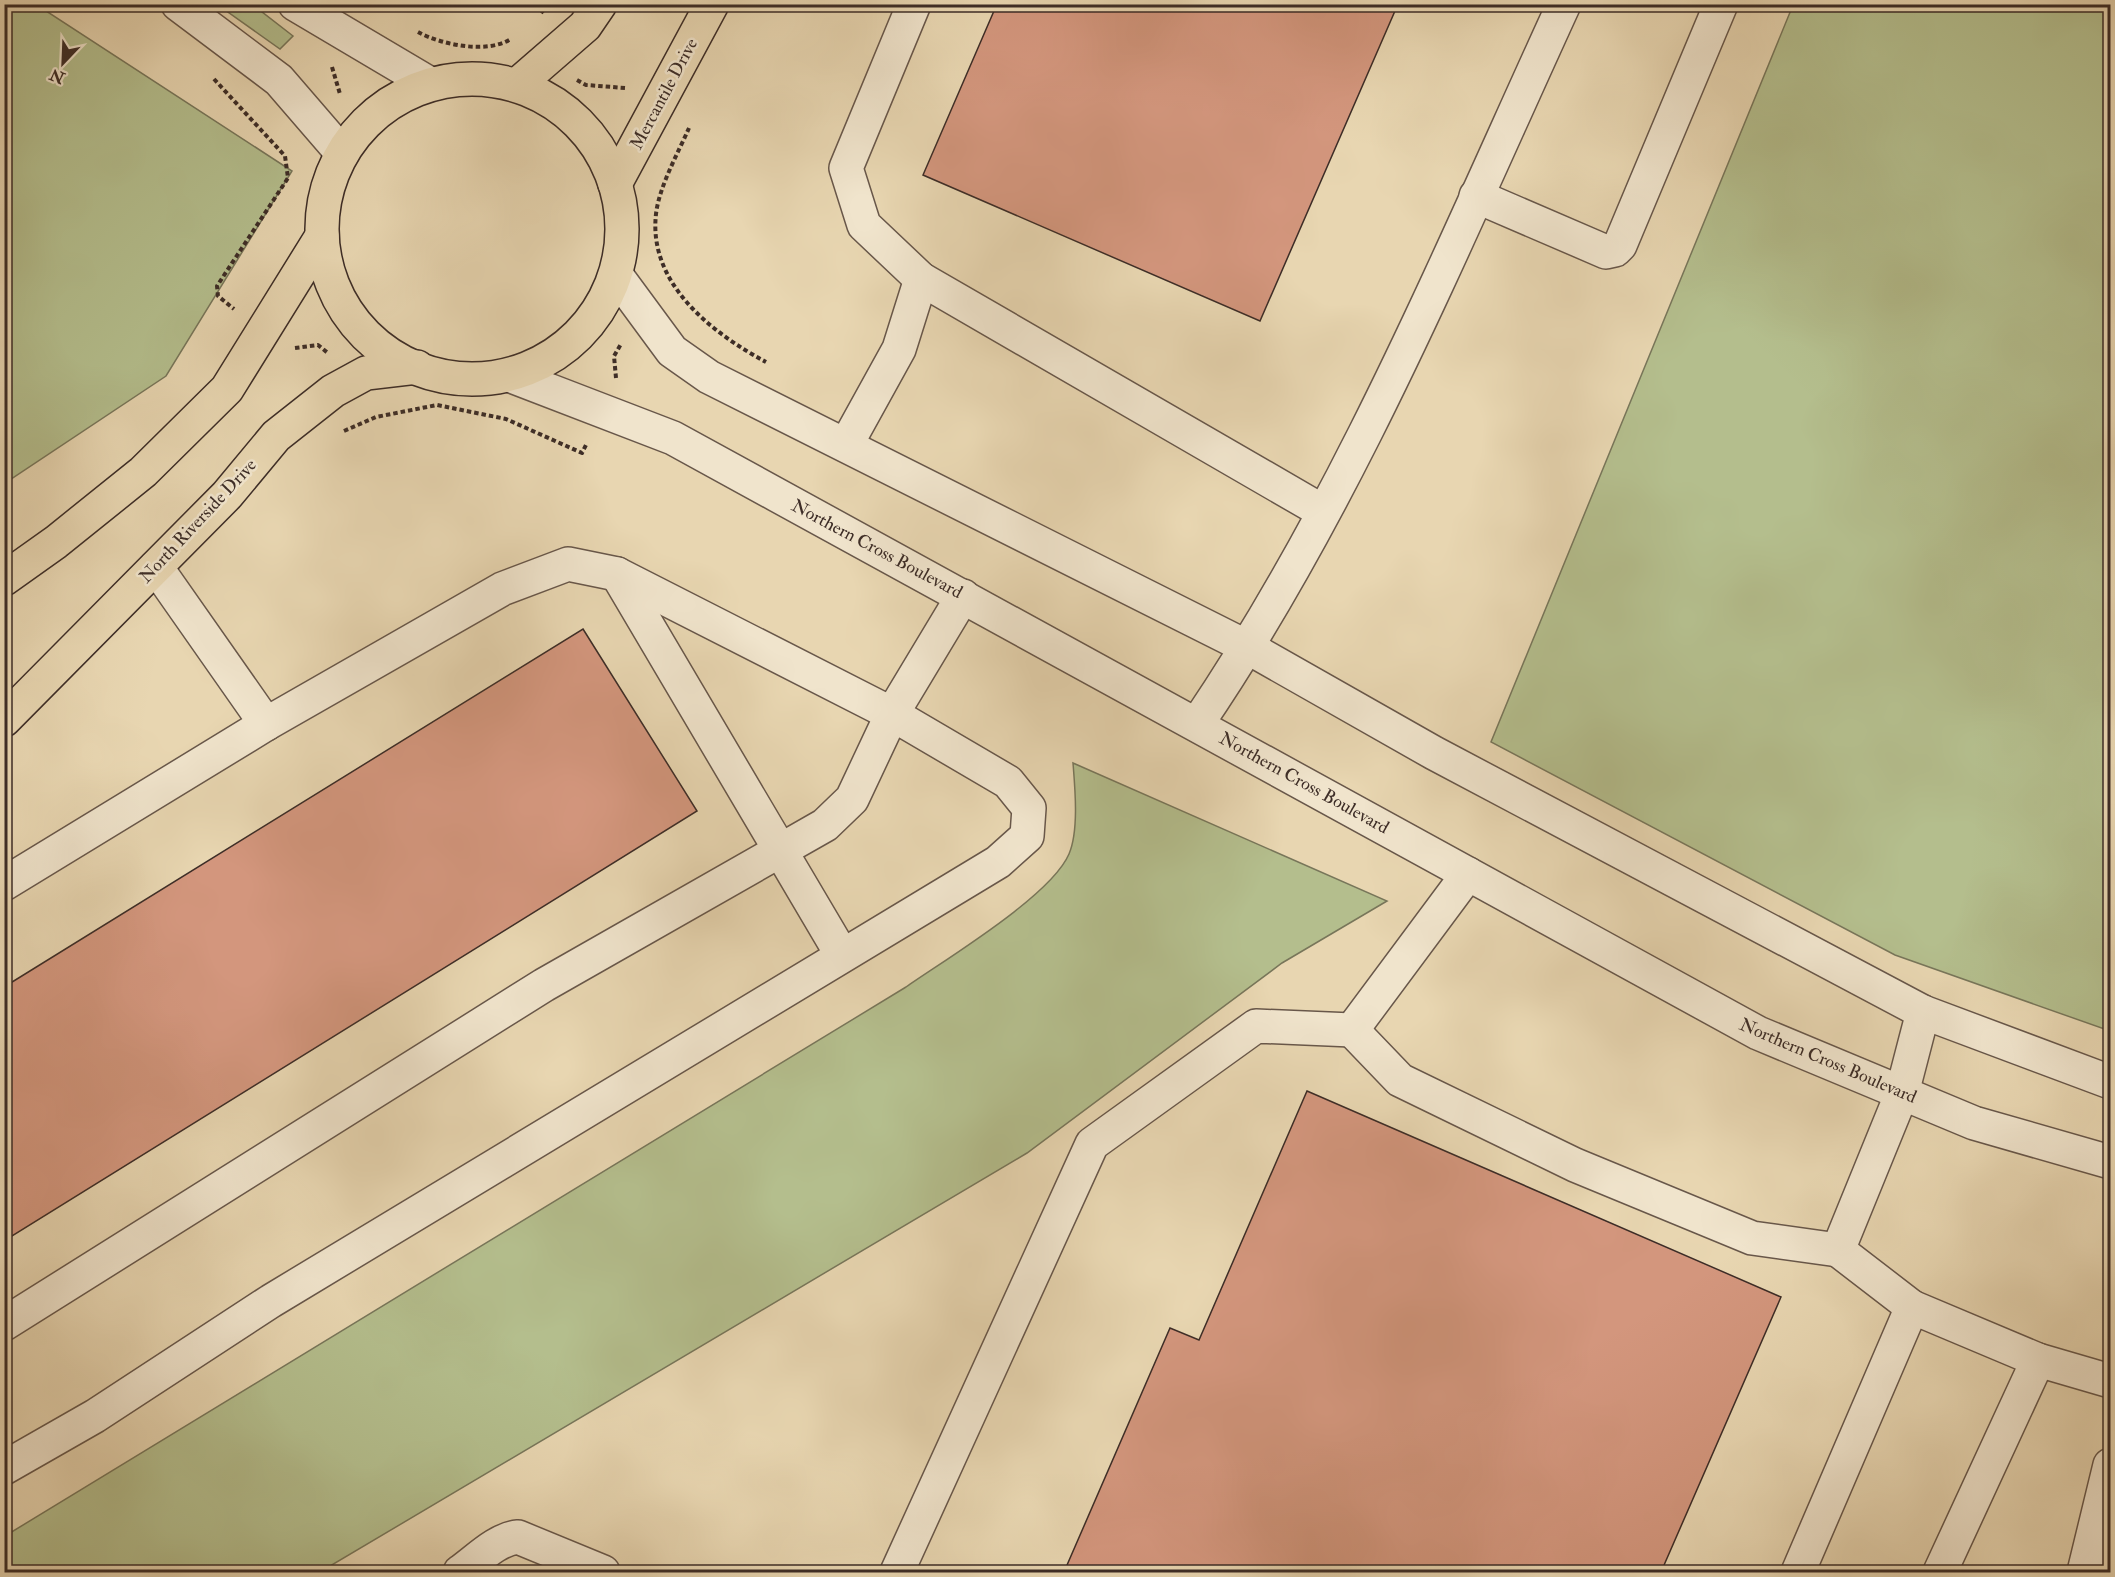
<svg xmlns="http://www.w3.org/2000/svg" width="2115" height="1577" font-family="'IM FELL Double Pica',serif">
	<rect width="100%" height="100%" fill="#e8d6b1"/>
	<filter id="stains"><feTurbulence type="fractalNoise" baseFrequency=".00333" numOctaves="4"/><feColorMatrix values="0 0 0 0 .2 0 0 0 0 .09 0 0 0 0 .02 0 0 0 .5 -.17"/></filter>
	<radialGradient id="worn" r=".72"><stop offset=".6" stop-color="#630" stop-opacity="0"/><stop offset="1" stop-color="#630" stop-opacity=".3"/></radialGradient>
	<g fill="#b4be8d" stroke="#78765a" stroke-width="1.5">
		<polygon points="5,4 37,5 292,171 166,376 5,483"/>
		<polygon points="218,5 253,5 293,36 280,49"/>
		<polygon points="1793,5 2110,5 2110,1031 1895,955 1491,742"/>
		<path d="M 1073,763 L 1387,901 L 1282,963 L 1027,1153 L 320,1572 L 5,1572 L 5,1536 L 906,987 C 946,959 1051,896 1069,854 C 1079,831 1075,788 1073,763 Z"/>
	</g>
	<g fill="#d3967d" stroke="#3d2d27" stroke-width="1.5">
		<polygon points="997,4 1398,4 1260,321 923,175"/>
		<polygon points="583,629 697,811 4,1241 4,987"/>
		<polygon points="1307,1091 1781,1297 1661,1572 1064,1572 1170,1328 1199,1340"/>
	</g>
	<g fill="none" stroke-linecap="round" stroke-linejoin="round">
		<g stroke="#68574a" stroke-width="36">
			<g id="minor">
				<polyline points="178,4 279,80 342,153"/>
				<polyline points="295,4 430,84"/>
				<polyline points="914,4 846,168 864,225 921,279 1322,511"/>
				<polyline points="1476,196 1606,252 1615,250 1620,245 1721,4"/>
				<polyline points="616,275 672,351 709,377 1249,648 1434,753 1923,1012 2110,1082"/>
				<polyline points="509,375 673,438 1758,1033 1974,1123 2110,1162"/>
				<polyline points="846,445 899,349 921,279"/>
				<polyline points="156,567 266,724"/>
				<polyline points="617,574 842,955"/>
				<path d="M 1197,724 C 1348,502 1452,248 1564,4"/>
				<polyline points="4,884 266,724 502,589 568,564 617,574 892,714 963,596"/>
				<polyline points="1352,1030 1400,1080 1575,1165 1752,1238 1838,1250"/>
				<polyline points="1912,1307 2038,1360 2110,1381"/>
				<polyline points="4,1324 544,985 825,825 852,799 892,714 1008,782 1029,808 1027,836 998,862 271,1301 95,1416 4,1468"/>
				<path d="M 460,1572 C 477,1560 497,1539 518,1537 L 603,1572"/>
				<polyline points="897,1572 1092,1144 1256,1026 1352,1030 1468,874"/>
				<polyline points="1798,1572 1912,1307 1838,1250 1902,1093 1923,1012"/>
				<polyline points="1940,1572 2038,1360"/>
				<polyline points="2084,1572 2110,1465"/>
			</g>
		</g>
		<g stroke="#3d2d27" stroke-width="36">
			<g id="major">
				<circle cx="472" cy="229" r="150"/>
				<polyline points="517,85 585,26 600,4"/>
				<polyline points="615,184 712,4"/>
				<polyline points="4,579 56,542 143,472 227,389 322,236"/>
				<polyline points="4,720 227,495 276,436 333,391 366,373 417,367"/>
			</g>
		</g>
		<g stroke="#3d2d27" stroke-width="4" stroke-dasharray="4.5 3" stroke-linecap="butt">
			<polyline points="541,13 549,4"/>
			<path d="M 418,32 C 442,45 487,54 511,39"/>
			<polyline points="332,67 340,94"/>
			<polyline points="214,79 285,156 288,178 217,286 218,296 234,309"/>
			<polyline points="577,80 586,85 625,88"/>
			<path d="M 689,128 C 678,153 659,187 656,214 C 648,284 712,333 766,362"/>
			<polyline points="295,348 318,345 329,354"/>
			<polyline points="616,378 614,356 621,344"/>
			<polyline points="344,431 376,417 437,405 506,419 582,453 587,443"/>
		</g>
		<use href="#minor" stroke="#f0e4cc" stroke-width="33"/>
		<use href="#major" stroke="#e8d6b1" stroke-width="33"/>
	</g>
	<g text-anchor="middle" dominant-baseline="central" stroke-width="5" stroke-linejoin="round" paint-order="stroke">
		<g font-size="18" fill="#3d2d27" stroke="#f0e4cc">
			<text transform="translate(664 94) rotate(-62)">Mercantile Drive</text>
			<text transform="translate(198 521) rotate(-47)">North Riverside Drive</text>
			<text transform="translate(877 549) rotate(28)">Northern Cross Boulevard</text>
			<text transform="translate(1304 783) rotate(29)">Northern Cross Boulevard</text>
			<text transform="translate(1828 1061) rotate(23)">Northern Cross Boulevard</text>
		</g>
	</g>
	<rect width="2115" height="1577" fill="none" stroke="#e8d6b1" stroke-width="24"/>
	<rect x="6" y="6" width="2103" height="1565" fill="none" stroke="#3d2d27" stroke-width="3"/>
	<rect x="12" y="12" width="2091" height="1553" fill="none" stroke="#3d2d27" stroke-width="1.5"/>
	<g transform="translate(63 63) rotate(203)" stroke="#f0e4cc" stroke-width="4.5" paint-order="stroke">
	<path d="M0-4.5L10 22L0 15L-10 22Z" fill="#3d2d27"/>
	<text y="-9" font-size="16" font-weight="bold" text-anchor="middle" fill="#3d2d27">N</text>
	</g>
	<rect width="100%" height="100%" filter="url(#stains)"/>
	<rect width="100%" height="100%" fill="url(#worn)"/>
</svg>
